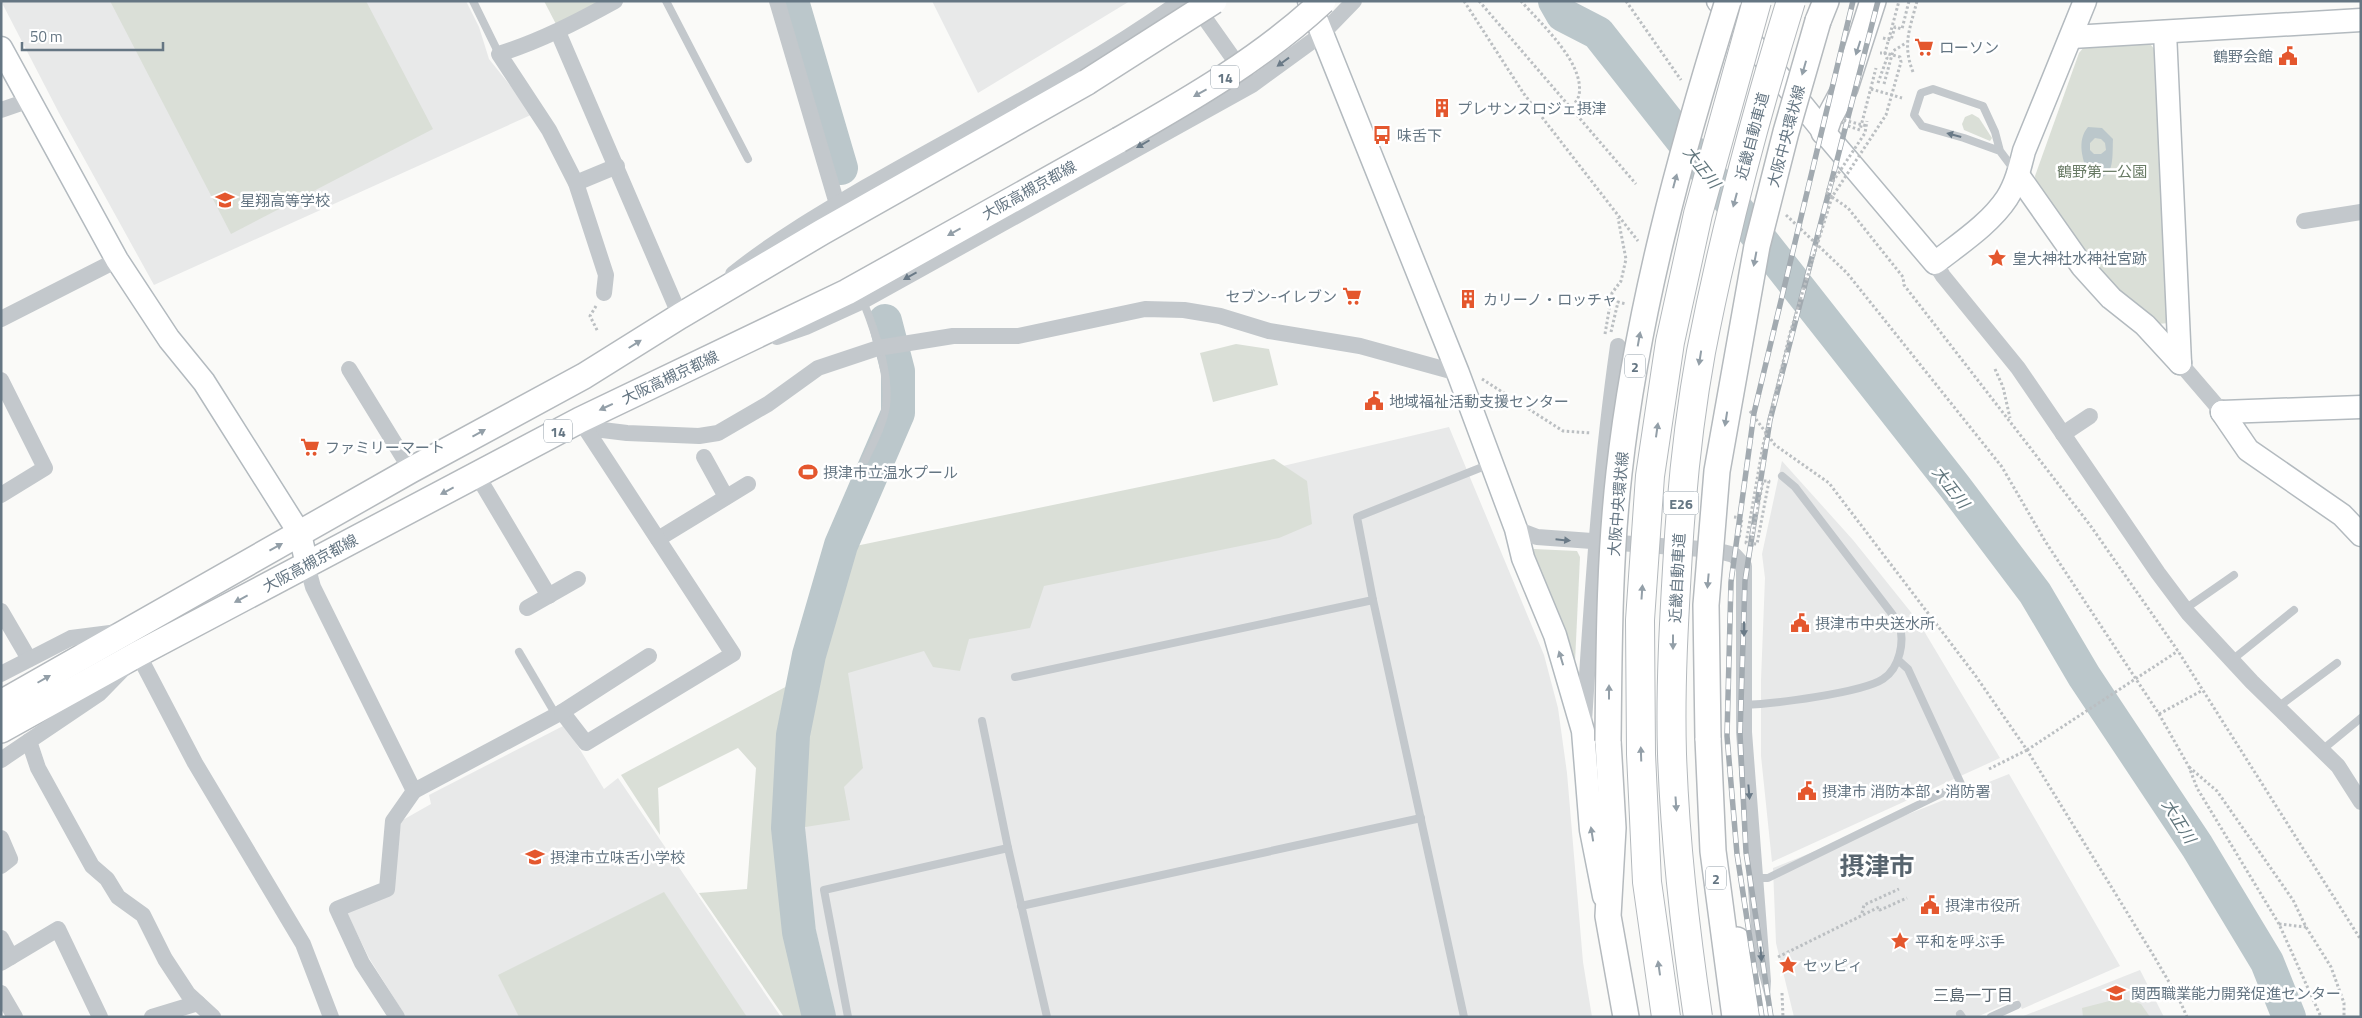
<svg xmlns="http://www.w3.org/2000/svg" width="2362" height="1018" font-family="'Titillium Web','Noto Sans JP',sans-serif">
	<rect width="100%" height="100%" fill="#fafaf8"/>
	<g fill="#e8e9e9">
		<polygon points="1,1 466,1 479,27 489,59 533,114 154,285 59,113"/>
		<polygon points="932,1 1130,1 978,93"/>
		<polygon points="1449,427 1544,655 1558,708 1567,773 1583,962 1592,1017 836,1017 812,914 804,838 819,674 861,565"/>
		<polygon points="1782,461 1853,540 1918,621 2000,758 1772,862 1761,756 1761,680 1765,578 1762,554"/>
		<polygon points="565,725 604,789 618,778 781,1017 406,1017 369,958 347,913 393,893 401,821 431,804 429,795"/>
		<polygon points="2009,774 2120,966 2022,1009 2017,999 1977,1017 1794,1017 1776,943 1773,868"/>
		<polygon points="2140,970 2164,1017 2021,1017"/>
	</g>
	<g fill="#dadfd7">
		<polygon points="110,1 366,1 433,129 231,234"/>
		<polygon points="544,1 604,1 557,26"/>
		<polygon points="2150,44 2157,52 2169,323 2158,324 2108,282 2090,263 2036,184 2035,176 2079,53 2084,47"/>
		<polygon points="1972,114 1979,118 1992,138 1990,141 1964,130 1962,124 1965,117"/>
		<polygon points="1236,344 1269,349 1278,385 1213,402 1200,353"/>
		<polygon points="1274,459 1307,481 1312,524 1279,538 1044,586 1030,628 969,639 960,671 933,667 924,651 848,673 863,768 844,787 850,820 799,828 802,738 817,656 846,548"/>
		<polygon points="1534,549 1577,551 1580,557 1575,662 1572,662 1531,554"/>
		<polygon points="791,684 782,831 795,932 814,1017 784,1017 699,893 747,889 756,768 738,748 658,788 660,835 621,775"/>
		<polygon points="664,892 747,1017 519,1017 498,975"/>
		<polygon points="2121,998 2141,1004 2150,1017 2083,1017 2082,1008"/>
	</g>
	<path fill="#bbc7cb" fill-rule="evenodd" d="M 2088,127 L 2102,128 L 2113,139 C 2112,157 2116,184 2089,176 C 2083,161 2076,141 2088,127 ZM 2095,138 L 2101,139 L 2105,143 L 2106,150 L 2101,154 L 2094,154 L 2090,150 L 2090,143 Z"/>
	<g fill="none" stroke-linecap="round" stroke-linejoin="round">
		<g stroke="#bbc7cb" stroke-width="34">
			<polyline points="792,1 841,168"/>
			<polyline points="1555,1 1563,15 1598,33 1955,487 2035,593 2084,676 2197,846 2267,962 2289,1017"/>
			<polyline points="819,1017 799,932 788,828 793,735 809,655 841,545 898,413 898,371 885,321"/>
		</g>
		<g stroke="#b3babf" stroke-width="25">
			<g id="secondary">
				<polyline points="1309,1 1458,373 1516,529 1523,558 1555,635 1583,731 1591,830 1604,896"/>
				<path d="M 1718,1 L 1824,132 L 1935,263 C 1959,244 1990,224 2007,198 C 2016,184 2020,167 2024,151 L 2085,1"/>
				<polyline points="2165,32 2180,363"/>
				<polyline points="2072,37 2361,20"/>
				<polyline points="1,48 117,260 169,339 204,382 300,534 307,565"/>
				<polyline points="2018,175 2082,266 2111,298 2145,325 2180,363"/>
				<polyline points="2222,412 2248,450 2342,515 2361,535"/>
				<polyline points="2222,412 2361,407"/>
			</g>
		</g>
		<g stroke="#b5babe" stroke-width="28">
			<g id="primary">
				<polyline points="1818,21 1826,1"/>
				<polyline points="1824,132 1829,118 1845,88 1873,1"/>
				<polyline points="1,703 411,470 584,376 680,316 822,232 1087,82"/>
				<polyline points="1,730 138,654 580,420 847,292 1119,140"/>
				<polyline points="1708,738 1713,851 1735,1017"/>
				<polyline points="1608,741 1613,828 1608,916 1626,1017"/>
				<polyline points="1737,940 1757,1017"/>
			</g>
		</g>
		<g stroke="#bbbfc2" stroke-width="3" stroke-dasharray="2.5 2.5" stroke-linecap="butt">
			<polyline points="1464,1 1524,94 1638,241"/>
			<polyline points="1479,1 1636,184"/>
			<path d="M 1521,1 C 1541,24 1585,63 1579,95 C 1578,100 1574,104 1571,108"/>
			<polyline points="1626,1 1681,80"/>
			<polyline points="1883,38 1891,40 1895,27 1902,29 1909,1"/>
			<path d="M 1913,72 C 1902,44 1910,29 1917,1"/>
			<polyline points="1878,83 1887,58 1885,53 1880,53"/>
			<polyline points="1884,84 1893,51 1906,43"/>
			<polyline points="1871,89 1902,98"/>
			<polyline points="1848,126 1860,130 1876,68"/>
			<polyline points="1832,197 1848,208 1903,277 1904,285 2090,525 2178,651 2361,940"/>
			<polyline points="1786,215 1847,273 2002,467 2045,541 2159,714 2189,767 2197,788 2279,924 2321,1017"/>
			<polyline points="596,306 590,316 598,332"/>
			<polyline points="1611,332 1618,302 1626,304"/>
			<polyline points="1605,334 1612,293 1621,281 1626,259 1618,218"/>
			<polyline points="1995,369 2003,387 2010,418"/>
			<polyline points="1482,379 1563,431 1591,433"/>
			<polyline points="1750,411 1775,445 1829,483 1975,675 2027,750 2152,953 2179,999 2187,1017"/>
			<polyline points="1734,517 1742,518 1739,539"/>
			<polyline points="1752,539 1752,549"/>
			<polyline points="2159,714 2203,690"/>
			<polyline points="2189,767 2217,791 2293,900 2306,927 2331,967 2344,1003 2344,1017"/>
			<polyline points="1989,769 2027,750"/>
			<polyline points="1862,913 1864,905 1899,889"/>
			<polyline points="2279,924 2306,927"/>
			<polyline points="1778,957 1879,907 1880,910 1907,898"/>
			<polyline points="1782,993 1783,1017"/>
		</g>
		<g stroke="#c3c8cc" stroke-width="8">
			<polyline points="473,1 499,54"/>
			<polyline points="666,1 748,159"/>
			<polyline points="2000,151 1964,138 1922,126 1914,115 1921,93 1933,89 1983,106 1995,132 2000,151 2015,171"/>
			<path d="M 863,301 C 875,331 890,373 886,406 C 883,425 873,443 865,460"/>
			<polyline points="2185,609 2234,575"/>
			<polyline points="519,652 556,715"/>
			<polyline points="2232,660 2294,610"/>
			<polyline points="1015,677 1373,600"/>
			<path d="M 1744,705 C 1772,704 1862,693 1883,679 C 1900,668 1905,641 1899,623 L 1795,487 L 1782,476"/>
			<polyline points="2278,707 2337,663"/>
			<polyline points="982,721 1008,848"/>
			<polyline points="2322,750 2361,718"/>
			<polyline points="1756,878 1768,878 1961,784 1908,669 1898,660"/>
			<polyline points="1021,906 1421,818"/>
			<polyline points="1960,1014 1962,1017"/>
			<polyline points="848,1017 824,890 1008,848 1047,1017"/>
			<polyline points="1464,1017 1373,600 1357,517 1490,464"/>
			<polyline points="1991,1017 2017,1005"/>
		</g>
		<g stroke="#c3c8cc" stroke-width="16">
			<polyline points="777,1 837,204"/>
			<polyline points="1194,3 1245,75"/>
			<polyline points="558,32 680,316 686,311"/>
			<polyline points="1,110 30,100"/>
			<polyline points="576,183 617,166"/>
			<polyline points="2304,221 2361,212"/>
			<polyline points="1935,263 1943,276 2018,368 2158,573 2188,613 2252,682 2338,766 2361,802"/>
			<path d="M 733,274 C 774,241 820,214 866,187 C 971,126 1082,72 1181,1"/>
			<path d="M 604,293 L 606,275 L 576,183 L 549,130 L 499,54 C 540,41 577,22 615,1"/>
			<polyline points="1,319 117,260"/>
			<polyline points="777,337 806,327 863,301 1252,85 1322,34 1354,1"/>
			<polyline points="2180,363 2222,412"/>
			<polyline points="349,369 411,470"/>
			<polyline points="1,380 45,468 1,495"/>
			<polyline points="586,428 627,433 699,436 718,433 768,404 818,368 878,348 953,336 1018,336 1145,309 1184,310 1220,316 1269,331 1360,346 1458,373"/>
			<polyline points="2063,434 2090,416"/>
			<polyline points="704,457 726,497"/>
			<polyline points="477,475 549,596"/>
			<polyline points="1516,529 1537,537 1715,550 1734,555 1744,566 1744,732 1763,981 1761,1010"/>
			<polyline points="658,539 748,484"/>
			<polyline points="307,565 313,587 414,791 562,712 586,743 733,654 580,420"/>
			<polyline points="527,608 578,579"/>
			<polyline points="1,611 29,659"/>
			<polyline points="1,674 71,638 118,632"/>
			<polyline points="562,712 649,656"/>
			<path d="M 1584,722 C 1592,596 1600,471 1618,346"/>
			<polyline points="29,741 38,768 92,866 107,879 118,897 143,915 165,959 188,994 213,1017"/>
			<polyline points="1,760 100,693 138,654 195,763 303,944 331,1017"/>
			<polyline points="1,838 10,859 1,866"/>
			<polyline points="1,938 11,957"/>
			<polyline points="1,963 58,929 100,1017"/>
			<polyline points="1,993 15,1017"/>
			<polyline points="152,1017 198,1003"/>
			<polyline points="397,1017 362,963 337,909 387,889 393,821 414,791"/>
		</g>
		<use href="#secondary" stroke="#fff" stroke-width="22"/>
		<use href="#primary" stroke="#fff" stroke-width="25"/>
		<g stroke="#a2aab0" stroke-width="5.5">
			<g id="rail">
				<polyline points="1762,1017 1737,854 1727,736 1731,582 1754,413 1853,1"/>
				<polyline points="1771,1017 1746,852 1740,734 1745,581 1770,420 1878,1"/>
			</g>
		</g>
		<use href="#rail" stroke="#fff" stroke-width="4" stroke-dasharray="11" stroke-linecap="butt"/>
		<g stroke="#b5babe" stroke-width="28" stroke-linecap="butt">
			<g id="primary-bridge">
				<polyline points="1087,82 1214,1"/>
				<path d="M 1119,140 C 1191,99 1262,58 1323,1"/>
				<polyline points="1708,738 1706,605 1717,471 1757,246 1786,132 1818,21"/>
				<path d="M 1608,741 C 1609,652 1609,562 1619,473 C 1637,312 1680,155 1728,1"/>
			</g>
		</g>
		<g stroke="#b4b9bd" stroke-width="30" stroke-linecap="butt">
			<g id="highway-bridge">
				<polyline points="1666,1017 1647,882 1641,754 1640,620 1650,476 1670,342 1698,214 1757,1"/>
				<path d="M 1698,1017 C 1685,930 1675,842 1672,754 C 1670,687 1674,619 1678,552 C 1682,485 1689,418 1701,352 C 1724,233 1755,117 1791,1"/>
			</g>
		</g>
		<g stroke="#bbbfc2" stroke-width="3" stroke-dasharray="2.5 2.5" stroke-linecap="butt">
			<polyline points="1842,124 1843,120 1867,126"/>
			<polyline points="1832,197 1826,192 1865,133 1867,121"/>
			<polyline points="1752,539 1763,481 1769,481 1757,544 1746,543 1763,445 1790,333 1832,197 1886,115 1901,62 1900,57 1885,53 1899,1"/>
			<polyline points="2027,750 2178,651"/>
		</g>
		<use href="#primary-bridge" stroke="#fff" stroke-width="25"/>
		<use href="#highway-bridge" stroke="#fff" stroke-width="28"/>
	</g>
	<defs><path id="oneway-solid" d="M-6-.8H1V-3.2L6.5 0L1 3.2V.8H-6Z" transform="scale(1.25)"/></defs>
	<g fill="#939fa8">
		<use href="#oneway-solid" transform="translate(1858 48) rotate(108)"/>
		<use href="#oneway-solid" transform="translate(1804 68) rotate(106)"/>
		<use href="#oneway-solid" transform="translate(1200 93) rotate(151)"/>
		<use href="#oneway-solid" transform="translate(1675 181) rotate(-75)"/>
		<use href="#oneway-solid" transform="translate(1735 200) rotate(105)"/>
		<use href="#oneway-solid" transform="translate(954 232) rotate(151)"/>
		<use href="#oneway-solid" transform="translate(1755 259) rotate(101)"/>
		<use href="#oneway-solid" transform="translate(1639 339) rotate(-80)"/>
		<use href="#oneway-solid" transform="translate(635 344) rotate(-32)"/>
		<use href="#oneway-solid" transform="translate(1700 358) rotate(99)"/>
		<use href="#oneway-solid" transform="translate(606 407) rotate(155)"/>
		<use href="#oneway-solid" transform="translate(1726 419) rotate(99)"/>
		<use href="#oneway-solid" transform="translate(1657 430) rotate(-82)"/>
		<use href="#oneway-solid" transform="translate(479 433) rotate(-29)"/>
		<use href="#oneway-solid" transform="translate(447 491) rotate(152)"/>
		<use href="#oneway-solid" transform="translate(276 547) rotate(-29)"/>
		<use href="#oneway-solid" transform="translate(1708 581) rotate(95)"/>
		<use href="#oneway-solid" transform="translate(1642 592) rotate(-86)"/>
		<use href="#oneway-solid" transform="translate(241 599) rotate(152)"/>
		<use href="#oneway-solid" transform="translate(1673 642) rotate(90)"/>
		<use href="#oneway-solid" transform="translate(1561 658) rotate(-107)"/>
		<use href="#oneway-solid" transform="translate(44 679) rotate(-30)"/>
		<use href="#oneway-solid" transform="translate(1609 692) rotate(-90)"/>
		<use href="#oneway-solid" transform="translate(1641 754) rotate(-92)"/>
		<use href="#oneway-solid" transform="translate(1676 804) rotate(86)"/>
		<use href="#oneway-solid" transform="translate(1592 834) rotate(-99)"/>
		<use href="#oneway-solid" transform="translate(1659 968) rotate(-98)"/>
	</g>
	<g fill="#6a7a87">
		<use href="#oneway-solid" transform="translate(1283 62) rotate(144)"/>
		<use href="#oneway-solid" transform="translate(1954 135) rotate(-165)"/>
		<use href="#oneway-solid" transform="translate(1143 144) rotate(150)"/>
		<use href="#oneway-solid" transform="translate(910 276) rotate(151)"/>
		<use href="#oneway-solid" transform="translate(1563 540) rotate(6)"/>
		<use href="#oneway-solid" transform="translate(1744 629) rotate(90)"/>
		<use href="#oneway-solid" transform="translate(1749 792) rotate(85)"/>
		<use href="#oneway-solid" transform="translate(1761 954) rotate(86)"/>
	</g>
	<defs>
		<g id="supermarket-bare" transform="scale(1.5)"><path d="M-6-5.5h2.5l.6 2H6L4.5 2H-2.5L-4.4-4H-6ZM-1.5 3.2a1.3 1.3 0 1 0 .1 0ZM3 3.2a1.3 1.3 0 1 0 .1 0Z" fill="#e4572e" stroke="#fff" stroke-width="2.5" paint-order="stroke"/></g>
		<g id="civic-bare" transform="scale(1.5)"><path d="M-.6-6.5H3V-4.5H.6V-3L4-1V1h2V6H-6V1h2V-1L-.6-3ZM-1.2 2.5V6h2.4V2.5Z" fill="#e4572e" stroke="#fff" stroke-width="2.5" paint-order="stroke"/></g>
		<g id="building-bare" transform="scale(1.5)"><path d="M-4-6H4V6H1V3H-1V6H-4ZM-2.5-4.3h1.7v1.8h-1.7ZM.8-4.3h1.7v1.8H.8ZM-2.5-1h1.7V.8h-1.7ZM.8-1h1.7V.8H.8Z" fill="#e4572e" stroke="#fff" stroke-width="2.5" paint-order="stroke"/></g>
		<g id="bus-bare" transform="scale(1.5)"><path d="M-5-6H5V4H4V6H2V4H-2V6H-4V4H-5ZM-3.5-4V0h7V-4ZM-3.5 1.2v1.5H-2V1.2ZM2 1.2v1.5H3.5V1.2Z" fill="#e4572e" stroke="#fff" stroke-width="2.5" paint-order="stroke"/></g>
		<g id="school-bare" transform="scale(1.5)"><path d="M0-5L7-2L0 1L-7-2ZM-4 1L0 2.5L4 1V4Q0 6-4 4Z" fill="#e4572e" stroke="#fff" stroke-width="2.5" paint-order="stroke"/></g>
		<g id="sight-bare" transform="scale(1.5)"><path d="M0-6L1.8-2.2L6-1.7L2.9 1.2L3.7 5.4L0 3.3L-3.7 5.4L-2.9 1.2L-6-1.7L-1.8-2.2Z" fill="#e4572e" stroke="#fff" stroke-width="2.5" paint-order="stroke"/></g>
		<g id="stadium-bare" transform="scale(1.5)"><path d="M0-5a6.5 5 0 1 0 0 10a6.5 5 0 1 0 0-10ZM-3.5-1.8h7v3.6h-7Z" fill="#e4572e" stroke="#fff" stroke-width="2.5" paint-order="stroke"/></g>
	</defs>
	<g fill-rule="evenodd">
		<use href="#supermarket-bare" x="1924" y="47"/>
		<use href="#civic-bare" x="2288" y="56"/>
		<use href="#building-bare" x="1442" y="108"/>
		<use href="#bus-bare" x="1382" y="135"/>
		<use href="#school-bare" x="225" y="200"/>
		<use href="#sight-bare" x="1997" y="258"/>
		<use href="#supermarket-bare" x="1352" y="296"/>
		<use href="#building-bare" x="1468" y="299"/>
		<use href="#civic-bare" x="1374" y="401"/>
		<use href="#supermarket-bare" x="310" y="447"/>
		<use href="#stadium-bare" x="808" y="472"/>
		<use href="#civic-bare" x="1800" y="623"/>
		<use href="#civic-bare" x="1807" y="791"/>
		<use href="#school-bare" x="535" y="857"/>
		<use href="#civic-bare" x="1930" y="905"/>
		<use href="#sight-bare" x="1900" y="941"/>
		<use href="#sight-bare" x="1788" y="965"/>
		<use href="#school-bare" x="2116" y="993"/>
	</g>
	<g text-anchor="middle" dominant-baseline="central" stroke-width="5" stroke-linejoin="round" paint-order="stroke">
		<g fill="#fff" stroke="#939fa8" stroke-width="1">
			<rect x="1211" y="65.5" width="28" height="23" rx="4"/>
			<rect x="1625" y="354.5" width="20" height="23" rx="4"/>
			<rect x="544" y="419.5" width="28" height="23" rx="4"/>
			<rect x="1663.5" y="491.5" width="35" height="23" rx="4"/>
			<rect x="1706" y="866.5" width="20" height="23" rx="4"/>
		</g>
		<g font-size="14" font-weight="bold" fill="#657683">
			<text x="1225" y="77">14</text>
			<text x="1635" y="366">2</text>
			<text x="558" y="431">14</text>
			<text x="1681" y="503">E26</text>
			<text x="1716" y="878">2</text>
		</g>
		<g font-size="15" fill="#657683" stroke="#fff" text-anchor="start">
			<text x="1939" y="47">ローソン</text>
			<text x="2273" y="56" text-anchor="end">鶴野会館</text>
			<text x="1457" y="108">プレサンスロジェ摂津</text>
			<text x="1397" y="135">味舌下</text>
			<text x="240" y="200">星翔高等学校</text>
			<text x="2012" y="258">皇大神社水神社宮跡</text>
			<text x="1337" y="296" text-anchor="end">セブン-イレブン</text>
			<text x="1483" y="299">カリーノ・ロッチャ</text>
			<text x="1389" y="401">地域福祉活動支援センター</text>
			<text x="325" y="447">ファミリーマート</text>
			<text x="823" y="472">摂津市立温水プール</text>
			<text x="1815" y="623">摂津市中央送水所</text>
			<text x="1822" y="791">摂津市 消防本部・消防署</text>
			<text x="550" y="857">摂津市立味舌小学校</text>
			<text x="1945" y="905">摂津市役所</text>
			<text x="1915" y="941">平和を呼ぶ手</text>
			<text x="1803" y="965">セッピィ</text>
			<text x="2131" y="993">関西職業能力開発促進センター</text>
		</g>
		<g font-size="15" fill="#657683" stroke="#fff">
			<text transform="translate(1752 136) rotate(-75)">近畿自動車道</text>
			<text transform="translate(1786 136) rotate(-75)">大阪中央環状線</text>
			<text transform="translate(1029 190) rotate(-29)">大阪高槻京都線</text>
			<text transform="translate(670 377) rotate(-25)">大阪高槻京都線</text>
			<text transform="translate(1618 504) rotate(-85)">大阪中央環状線</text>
			<text transform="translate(310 563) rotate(-28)">大阪高槻京都線</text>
			<text transform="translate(1677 578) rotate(-87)">近畿自動車道</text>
		</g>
		<g font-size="15" fill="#687a64" stroke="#fff">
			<text x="2102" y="171">鶴野第一公園</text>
		</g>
		<g font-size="16" font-style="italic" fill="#60757c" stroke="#fff">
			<text transform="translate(1702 167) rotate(52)">大正川</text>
			<text transform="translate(1951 487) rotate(52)">大正川</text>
			<text transform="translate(2179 821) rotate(58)">大正川</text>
		</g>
		<g font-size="16" fill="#57646e" stroke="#fff">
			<text x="1973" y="995">三島一丁目</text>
		</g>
		<g font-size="25" font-weight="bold" fill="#57646e" stroke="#fff">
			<text x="1877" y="866">摂津市</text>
		</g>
	</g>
	<rect width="2362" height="1018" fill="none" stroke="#657683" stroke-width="5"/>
	<path d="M22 42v8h141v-8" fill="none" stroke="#657683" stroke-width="2.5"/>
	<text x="30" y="42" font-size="15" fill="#657683" stroke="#ffffff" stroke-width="4" paint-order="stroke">50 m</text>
</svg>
